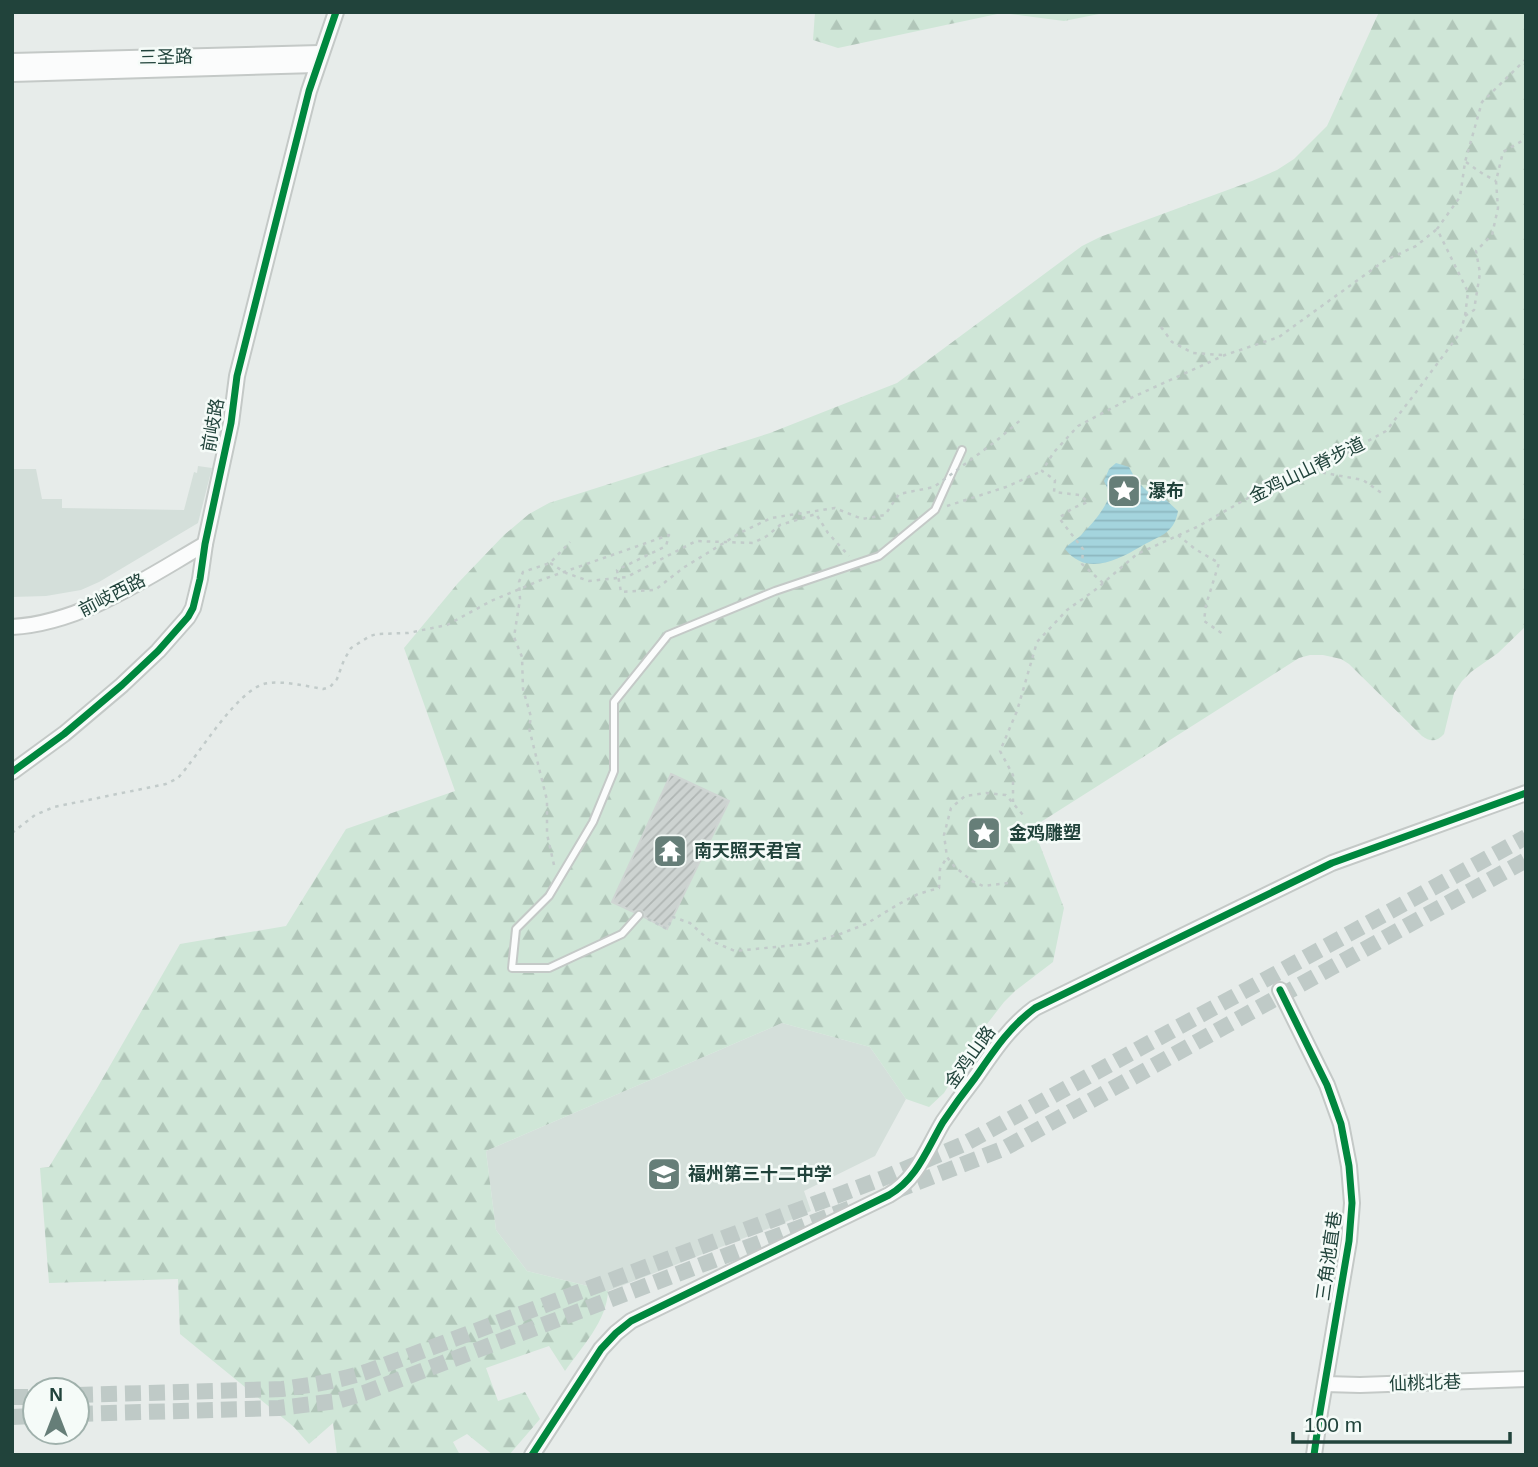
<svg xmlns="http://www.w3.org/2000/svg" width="1538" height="1467" font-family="Helvetica,'Noto Sans SC',sans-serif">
	<defs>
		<pattern id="forest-firs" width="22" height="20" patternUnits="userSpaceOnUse" patternTransform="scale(1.75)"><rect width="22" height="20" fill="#cfe6d7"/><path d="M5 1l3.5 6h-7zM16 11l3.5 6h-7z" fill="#b1c6b9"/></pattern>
		<pattern id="water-rules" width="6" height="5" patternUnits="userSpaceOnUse" patternTransform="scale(1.75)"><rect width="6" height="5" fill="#a4d4dd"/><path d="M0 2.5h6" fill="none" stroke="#8db7bf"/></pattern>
		<pattern id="building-hatch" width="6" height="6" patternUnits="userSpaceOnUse" patternTransform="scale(1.75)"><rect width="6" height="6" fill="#cdd3d1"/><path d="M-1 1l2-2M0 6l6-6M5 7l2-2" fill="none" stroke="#b0b6b4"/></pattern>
	</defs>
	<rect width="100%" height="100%" fill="#e7ecea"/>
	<g fill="#d4dfda">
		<polygon points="198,466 212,468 198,523 99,582 81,590 46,596 12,597 12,469 36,469 42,499 62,499 62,508 184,510 194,472 197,473"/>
		<polygon points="782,1023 870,1047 906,1099 875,1156 804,1191 811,1211 788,1221 608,1291 527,1271 496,1230 486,1151"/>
	</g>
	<g fill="url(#forest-firs)">
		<polygon points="815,12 1109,12 1064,21 1002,13 838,48 813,40"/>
		<path d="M 1379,12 L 1526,12 L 1526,626 L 1498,653 L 1471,672 L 1462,681 L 1454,693 L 1444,734 C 1437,742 1430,742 1422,736 L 1349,664 L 1341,659 L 1323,655 L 1310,655 L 1299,658 L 1033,827 L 1064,908 L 1053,962 L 1015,991 L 1004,1002 L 987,1024 L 944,1093 L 929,1107 L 906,1099 L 870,1047 L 782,1023 L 486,1151 L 496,1230 L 527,1271 L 608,1291 C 607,1321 581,1348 565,1371 L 549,1346 L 486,1368 L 498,1401 L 525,1392 L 540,1419 L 509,1455 L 493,1455 L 467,1434 L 453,1442 L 460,1455 L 337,1455 L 333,1423 L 309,1444 L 294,1427 L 180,1334 L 178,1279 L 49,1283 L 40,1168 L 49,1167 L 96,1090 L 180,944 L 286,926 L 346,829 L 455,791 L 404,648 L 458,583 L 504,535 L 529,514 L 549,503 L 770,433 L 897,383 L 1082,246 L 1100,237 L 1252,181 L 1277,170 L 1294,159 L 1327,126 Z"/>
	</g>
	<path fill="url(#water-rules)" d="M 1116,463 L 1129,467 L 1136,480 L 1155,499 L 1165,499 L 1178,511 C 1174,535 1158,536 1140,547 C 1116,561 1086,576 1065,549 C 1070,542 1077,540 1083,533 C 1094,522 1105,509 1110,494 L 1104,481 L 1109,469 Z"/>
	<polygon fill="url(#building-hatch)" stroke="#cfd5d3" stroke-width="2" points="671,774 729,801 667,929 644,917 644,913 641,910 637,910 634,912 612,902"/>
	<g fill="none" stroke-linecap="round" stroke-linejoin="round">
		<g stroke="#bfcac7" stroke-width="16" stroke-dasharray="16 8" stroke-linecap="butt">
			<polyline points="895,1191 1005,1148 1526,860"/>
			<path d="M 77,1395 L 282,1389 C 311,1385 338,1381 366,1372 L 881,1179 L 964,1144 L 990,1130 L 1526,837"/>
			<polyline points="12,1397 35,1397"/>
			<polyline points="77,1414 279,1408 337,1401 364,1393 851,1208"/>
			<polyline points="12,1417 35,1416"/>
		</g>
		<g stroke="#c4c9c7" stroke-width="10">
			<polyline id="service" points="639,915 622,934 549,968 512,968 516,929 549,896 593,822 614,771 614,702 668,635 775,591 879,556 935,510 962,450"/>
		</g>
		<g stroke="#c4c9c7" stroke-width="18">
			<g id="tertiary">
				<polyline points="12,61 320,53"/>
				<polyline points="12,74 317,65"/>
				<path d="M 12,627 C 82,623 146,578 205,544"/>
				<polyline points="12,772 64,734 122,685 158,651 188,617 193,608 200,579 205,544 231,423 237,376 309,91 336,12"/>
				<polyline points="1280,990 1327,1085 1341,1124 1349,1166 1352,1203 1349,1241 1320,1412 1314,1455"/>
				<polyline points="1325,1384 1360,1385 1526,1379"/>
				<path d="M 532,1455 L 601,1349 L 616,1333 L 631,1321 L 889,1195 C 917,1179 927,1149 943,1122 C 953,1107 964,1092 975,1078 C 993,1052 1009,1027 1035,1008 L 1332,863 L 1526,793"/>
			</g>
		</g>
		<g stroke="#c2cbca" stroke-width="2.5" stroke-dasharray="3.5 5" stroke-linecap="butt">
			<polyline points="1466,162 1483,174 1496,181"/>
			<polyline points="1465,316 1474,310 1480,273 1476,251 1492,235 1498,208 1496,181 1503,152 1522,141 1526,136"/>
			<polyline points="1161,327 1172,342 1193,353 1222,355"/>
			<polyline points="1314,471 1363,480 1383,494"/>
			<polyline points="947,506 1006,487 1042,471"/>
			<polyline points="1178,535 1195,549 1219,563 1206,605 1204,621 1223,634"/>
			<polyline points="550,563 566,573 589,581 627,577 696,541 753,543 767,536 780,525 816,514 828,533 849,556"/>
			<polyline points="1103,583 1082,564 1083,549 1059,518 1073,508 1088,502 1080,495 1054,492 1055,480 1042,471 1054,452 1078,426 1133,397 1225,355 1279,337 1384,261 1416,246 1437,229"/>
			<polyline points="1013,802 1013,775 1000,751 1017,711 1037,642 1067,610 1095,590 1137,554 1197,527 1248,498 1314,471 1386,431 1414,395 1460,333 1465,316 1468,292 1437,229 1460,197 1465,162 1482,102 1526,59"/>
			<polyline points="554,865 547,834 547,800 529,728 531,717 523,689 522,657 514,637 520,599 519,582 523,572 550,563 570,542"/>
			<polyline points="1008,883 983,886 972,881 954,866 947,857 944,835 951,808 965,796 986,793 1006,795 1023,815"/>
			<polyline points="648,919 667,929 673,917 690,923 709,940 735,951 806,944 840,934 866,924 897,905 918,894 939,888 940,869 947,857"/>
		</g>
		<use href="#service" stroke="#fbfcfc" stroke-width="6"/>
		<use href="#tertiary" stroke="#fbfcfc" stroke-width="14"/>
		<path stroke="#c2cbca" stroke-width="2.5" stroke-dasharray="3.5 5" stroke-linecap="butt" d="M 12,833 L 35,815 L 54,807 L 166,784 L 178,778 C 199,755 238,687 268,683 C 285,681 306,686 323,689 L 330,687 L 337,679 L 344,660 L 351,648 L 370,636 L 377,634 L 408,633 L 447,625 L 491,601 L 541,580 L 669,535 L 666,546 L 617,570 L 621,592 L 655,590 L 683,568 L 740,533 L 771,518 L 835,508 L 862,519 L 885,515 L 899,494 L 934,487 L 996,441 L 1023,418"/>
		<g stroke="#f5fbf8" stroke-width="11">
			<g id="cycleway">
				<polyline points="12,772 64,734 122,685 158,651 188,617 193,608 200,579 205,544 231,423 237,376 309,91 336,12"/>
				<polyline points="1280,990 1327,1085 1341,1124 1349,1166 1352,1203 1349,1241 1320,1412 1314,1455"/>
				<path d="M 532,1455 L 601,1349 L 616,1333 L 631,1321 L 889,1195 C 917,1179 927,1149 943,1122 C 953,1107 964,1092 975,1078 C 993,1052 1009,1027 1035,1008 L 1332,863 L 1526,793"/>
			</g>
		</g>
		<use href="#cycleway" stroke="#00873e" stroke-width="7"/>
	</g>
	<defs>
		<g id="sight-square" transform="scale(1.75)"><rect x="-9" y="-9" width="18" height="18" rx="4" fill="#667e78" stroke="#f5fbf8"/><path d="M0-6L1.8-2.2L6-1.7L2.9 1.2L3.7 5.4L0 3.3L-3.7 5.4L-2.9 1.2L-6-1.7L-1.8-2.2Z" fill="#fff"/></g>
		<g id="temple-square" transform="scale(1.75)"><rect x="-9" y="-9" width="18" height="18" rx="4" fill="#667e78" stroke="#f5fbf8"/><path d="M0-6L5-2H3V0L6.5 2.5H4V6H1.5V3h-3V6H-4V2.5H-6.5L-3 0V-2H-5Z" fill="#fff"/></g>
		<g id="school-square" transform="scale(1.75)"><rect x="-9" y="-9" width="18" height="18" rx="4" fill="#667e78" stroke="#f5fbf8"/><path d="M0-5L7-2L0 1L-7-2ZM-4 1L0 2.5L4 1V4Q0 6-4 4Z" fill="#fff"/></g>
	</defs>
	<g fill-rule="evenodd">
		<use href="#sight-square" x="1124" y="491"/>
		<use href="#sight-square" x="984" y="833"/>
		<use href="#temple-square" x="670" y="851"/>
		<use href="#school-square" x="664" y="1174"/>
	</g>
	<g text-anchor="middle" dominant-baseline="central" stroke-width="5" stroke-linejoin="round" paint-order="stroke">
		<g font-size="18" fill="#21433b" stroke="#f5fbf8">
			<text transform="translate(166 57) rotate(-1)">三圣路</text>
			<text transform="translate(213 425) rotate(-80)">前岐路</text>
			<text transform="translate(1307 470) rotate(-26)">金鸡山山脊步道</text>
			<text transform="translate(112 595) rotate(-27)">前岐西路</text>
			<text transform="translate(970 1057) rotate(-54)">金鸡山路</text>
			<text transform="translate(1329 1256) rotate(-82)">三角池直巷</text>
			<text transform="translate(1425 1383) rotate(-2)">仙桃北巷</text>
		</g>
		<g font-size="18" font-weight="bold" fill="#21433b" stroke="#f5fbf8" text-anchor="start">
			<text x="1148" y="491">瀑布</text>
			<text x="1009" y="833">金鸡雕塑</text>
			<text x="694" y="851">南天照天君宫</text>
			<text x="688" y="1174">福州第三十二中学</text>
		</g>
	</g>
	<rect width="1538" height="1467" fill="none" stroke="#21433b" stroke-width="28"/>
	<g transform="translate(56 1411)"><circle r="33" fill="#f5fbf8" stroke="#a0b1ac" stroke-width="2"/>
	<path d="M0-5L12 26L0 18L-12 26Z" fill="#667e78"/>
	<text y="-10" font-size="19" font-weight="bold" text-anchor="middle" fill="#21433b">N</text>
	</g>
	<path d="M1293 1432v10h217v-10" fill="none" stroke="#21433b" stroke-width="3.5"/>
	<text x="1304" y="1432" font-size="21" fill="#21433b" stroke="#f5fbf8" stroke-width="5" paint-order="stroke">100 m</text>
</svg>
